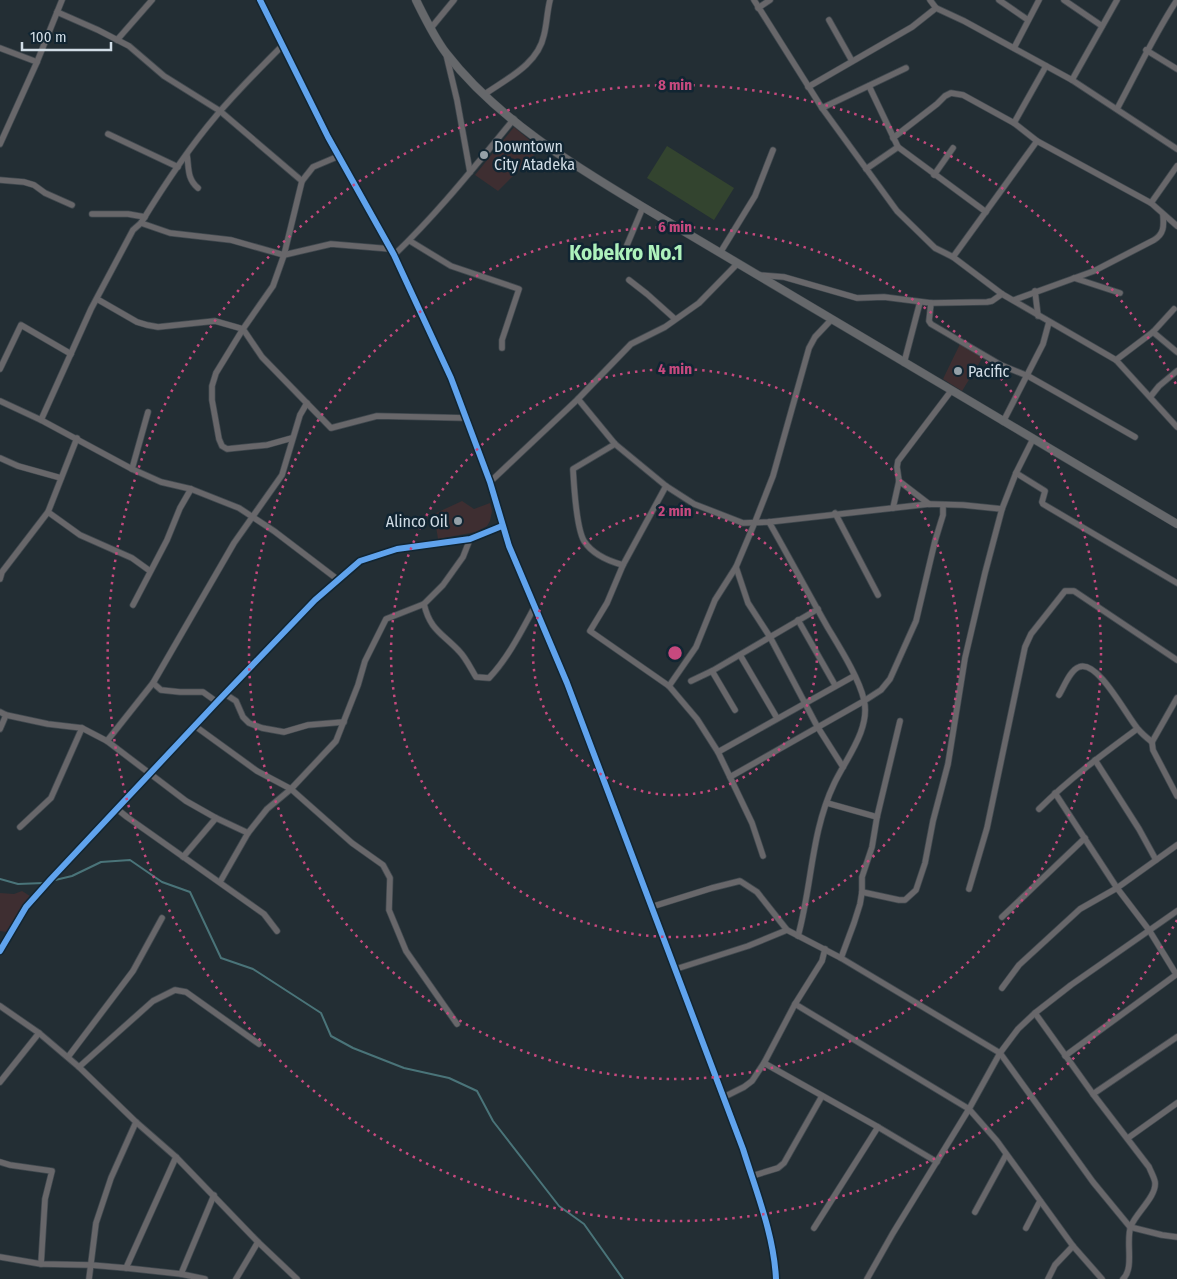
<svg xmlns="http://www.w3.org/2000/svg" width="1177" height="1279" font-family="'Fira Sans Condensed',sans-serif">
	<rect width="100%" height="100%" fill="#232e34"/>
	<g fill="#3e2e31">
		<polygon points="514,127 540,149 498,191 475,175"/>
		<polygon points="960,344 983,357 962,391 943,379"/>
		<polygon points="462,501 474,509 490,503 492,511 490,521 487,526 476,532 438,539 434,514"/>
		<polygon points="22,891 30,896 6,932 0,931 0,893 14,894"/>
	</g>
	<polygon fill="#33442f" points="667,146 734,188 714,220 647,178"/>
	<g fill="none" stroke-linecap="round" stroke-linejoin="round">
		<g stroke="#4a7479" stroke-width="2">
			<polyline points="0,879 18,884 44,883"/>
			<polyline points="51,881 72,876 101,862 130,860 162,882 190,892 221,958 253,969 321,1013 331,1036 353,1048 404,1068 449,1078 477,1091 493,1121 559,1206 584,1224 623,1279"/>
		</g>
		<g stroke="#41494f" stroke-width="7">
			<g id="minor">
				<path d="M 260,0 L 328,137 L 394,255 L 451,378 L 490,482 L 509,546 L 567,683 L 743,1149 C 756,1191 774,1235 776,1279"/>
				<polyline points="754,0 822,108 897,211 935,248 953,257 1002,294 1116,360 1177,427"/>
				<polyline points="930,0 936,8 964,21 1072,80 1177,149"/>
				<polyline points="999,0 1028,20"/>
				<polyline points="1064,0 1102,26"/>
				<polyline points="758,8 770,0"/>
				<polyline points="57,12 98,30 129,46 164,76 220,111 302,181"/>
				<polyline points="829,20 852,61"/>
				<polyline points="431,28 454,0"/>
				<polyline points="117,40 152,0"/>
				<polyline points="0,48 37,62"/>
				<polyline points="1014,48 1039,0"/>
				<polyline points="1146,50 1177,69"/>
				<polyline points="446,54 457,100 470,172"/>
				<polyline points="1072,80 1117,0"/>
				<polyline points="869,86 898,147 986,212"/>
				<polyline points="808,87 912,27 936,8"/>
				<path d="M 485,94 C 508,78 538,64 544,35 C 547,23 547,12 550,0"/>
				<polyline points="822,108 906,68"/>
				<path d="M 1117,109 C 1137,72 1154,35 1177,0"/>
				<polyline points="1014,123 1046,66"/>
				<polyline points="108,134 178,167"/>
				<polyline points="893,138 937,104 945,96 951,93 963,95 1014,123 1037,141 1151,203 1177,226"/>
				<polyline points="0,144 37,62 62,0"/>
				<path d="M 187,155 C 189,168 187,179 198,188"/>
				<polyline points="866,169 898,147"/>
				<polyline points="934,175 953,148"/>
				<polyline points="0,180 24,182 34,185 45,193 72,205"/>
				<polyline points="1151,203 1177,166"/>
				<polyline points="92,214 128,214 145,217"/>
				<polyline points="141,223 170,233 231,240 284,255 331,244 391,249"/>
				<polyline points="410,241 451,266 519,289 502,340 502,348"/>
				<polyline points="627,245 643,207"/>
				<polyline points="720,253 755,196 773,150"/>
				<path d="M 394,255 C 438,213 475,166 514,119"/>
				<polyline points="953,257 1037,141"/>
				<polyline points="759,275 784,277 857,298 884,297 931,303 987,302 992,301 1002,294"/>
				<polyline points="1074,278 1120,293"/>
				<polyline points="629,280 647,294 675,319"/>
				<polyline points="1035,291 1038,316"/>
				<polyline points="97,299 137,322 147,325 158,327 215,321 243,329 262,357 331,428 377,416 467,418"/>
				<path d="M 1014,300 L 1094,271 L 1154,240 C 1164,234 1164,226 1163,215"/>
				<polyline points="931,303 929,321 931,324 1001,365 1028,376 1058,393 1135,437"/>
				<polyline points="1153,332 1177,352"/>
				<polyline points="1116,360 1153,332 1174,309"/>
				<polyline points="904,363 920,302"/>
				<polyline points="0,369 21,325 71,354"/>
				<polyline points="1151,396 1159,386 1177,371"/>
				<polyline points="578,399 615,444 666,486 694,504 743,523 769,522 929,504 963,505 1002,509"/>
				<polyline points="0,401 41,420 132,469 161,482 191,489 239,508 274,531 337,579"/>
				<path d="M 41,420 L 91,309 L 133,230 L 141,223 C 163,187 188,149 216,116 C 237,91 259,69 282,46"/>
				<polyline points="1003,422 1043,344 1049,322"/>
				<polyline points="292,438 267,445 227,449 222,446 219,439 212,400 212,386 216,373 243,329 273,286 284,255 302,181 313,167 339,156"/>
				<path d="M 615,444 L 573,469 C 574,486 576,527 584,541 C 593,555 608,561 623,565"/>
				<polyline points="0,458 18,466 61,478"/>
				<polyline points="132,469 148,412"/>
				<polyline points="1016,473 1045,491 1042,502 1043,504 1177,583"/>
				<polyline points="899,481 929,504"/>
				<polyline points="490,482 578,399 631,344 665,327 699,303 738,263"/>
				<polyline points="666,486 623,565 607,603 590,631 669,686 697,719 718,752 752,823 763,856"/>
				<polyline points="893,508 899,481 897,467 898,461 951,391"/>
				<polyline points="48,512 80,535 132,558 150,571"/>
				<polyline points="835,513 878,595"/>
				<path d="M 769,522 C 789,557 808,593 828,628 C 840,648 859,678 864,700 C 871,729 845,760 834,784 C 811,832 812,886 798,936"/>
				<polyline points="736,567 748,603 770,637 817,726 843,767"/>
				<polyline points="0,579 2,572 48,512 77,438"/>
				<path d="M 424,604 C 430,630 442,633 459,651 C 466,658 471,669 476,677 L 489,678 C 508,658 521,632 534,608"/>
				<polyline points="133,605 167,540 180,508 191,489"/>
				<polyline points="798,620 835,685"/>
				<polyline points="740,655 777,718"/>
				<polyline points="712,671 735,710"/>
				<polyline points="691,681 712,671 818,609"/>
				<polyline points="153,683 161,690 180,692 203,692 217,702"/>
				<polyline points="669,686 696,647 715,600 736,567 755,522 773,476 809,348 815,337 831,320"/>
				<polyline points="225,694 236,701 243,717 249,723 262,728 284,732 308,725 344,722"/>
				<path d="M 1059,695 C 1064,687 1070,670 1079,667 C 1098,659 1127,717 1138,729 C 1142,734 1147,738 1152,742"/>
				<polyline points="1177,698 1152,742 1153,750 1177,796"/>
				<polyline points="0,712 6,715 48,724 82,728 107,741 186,801 216,818 248,833 267,809 291,789 336,741 358,685 365,661 386,619 424,604 443,585 463,557 470,539"/>
				<polyline points="195,726 257,771 291,789 352,843 383,865 390,878 389,910 406,951 457,1024"/>
				<polyline points="0,729 6,715"/>
				<polyline points="107,741 153,683 234,543 282,475 300,415 307,403"/>
				<polyline points="718,752 854,676"/>
				<polyline points="1095,760 1139,829 1156,860"/>
				<polyline points="730,777 864,701 881,690 890,679 916,621 935,541 943,515 943,505"/>
				<polyline points="1055,793 1117,888 1149,930 1176,974"/>
				<polyline points="827,803 877,817"/>
				<polyline points="117,809 127,817 264,914 277,931"/>
				<path d="M 1039,809 C 1069,779 1103,754 1137,729"/>
				<polyline points="20,827 51,798 82,728"/>
				<polyline points="183,857 216,818"/>
				<polyline points="220,882 248,833"/>
				<polyline points="969,889 987,828 1025,647 1031,634 1065,591 1074,591 1177,660"/>
				<polyline points="862,892 899,900 905,900 916,890 925,863 933,821 948,764 965,658 985,573 1002,509 1016,473 1033,439"/>
				<polyline points="651,907 712,888 740,881 757,892 787,930 841,958 1000,1053 1093,1182 1130,1227 1162,1235 1177,1237"/>
				<polyline points="1002,917 1085,838"/>
				<polyline points="0,951 26,907 51,879 217,702 315,600 360,561 397,549 470,539 502,526"/>
				<polyline points="841,958 854,923 860,904 862,892 862,877 872,847 877,817 900,721"/>
				<polyline points="676,969 748,946 787,930"/>
				<polyline points="1002,988 1019,965 1080,909 1117,888 1177,845"/>
				<polyline points="795,1004 969,1109 997,1141 1073,1246 1102,1279"/>
				<polyline points="0,1006 39,1033 79,1067 136,1122 176,1157 258,1242 297,1279"/>
				<path d="M 1035,1013 L 1093,1094 L 1149,1167 C 1151,1172 1154,1177 1155,1182 C 1157,1196 1136,1213 1131,1226 C 1125,1240 1135,1268 1123,1279"/>
				<polyline points="1065,1056 1177,974"/>
				<polyline points="68,1057 133,971 162,918"/>
				<polyline points="764,1063 878,1127 937,1162"/>
				<polyline points="79,1067 153,1001 175,990 186,992 259,1044"/>
				<polyline points="0,1082 39,1033"/>
				<polyline points="1093,1094 1177,1037"/>
				<polyline points="724,1097 744,1087 752,1081 764,1063 795,1004 822,961 825,949"/>
				<polyline points="1128,1138 1177,1103"/>
				<polyline points="0,1162 10,1165 52,1171 45,1199 41,1264"/>
				<polyline points="752,1176 778,1168 784,1163 822,1096"/>
				<polyline points="975,1212 1006,1155"/>
				<polyline points="814,1228 878,1127"/>
				<polyline points="1026,1228 1040,1201"/>
				<polyline points="0,1257 41,1264 91,1265 126,1268 181,1274 205,1279"/>
				<polyline points="126,1268 176,1157"/>
				<polyline points="181,1274 214,1195"/>
				<polyline points="89,1279 96,1223 111,1178 136,1122"/>
				<polyline points="236,1279 258,1242"/>
				<polyline points="867,1279 893,1233 969,1109 1000,1053 1018,1029 1035,1013 1071,985 1177,911"/>
				<polyline points="1048,1279 1055,1265 1073,1246"/>
			</g>
		</g>
		<g stroke="#41494f" stroke-width="9">
			<path id="major" d="M 416,0 C 425,18 434,37 446,53 C 497,119 573,165 643,207 L 1177,524"/>
		</g>
		<use href="#minor" stroke="#68676a" stroke-width="5.5"/>
		<use href="#major" stroke="#66686b" stroke-width="8"/>
		<g stroke="#112532" stroke-width="9">
			<g id="cycleway">
				<path d="M 260,0 L 328,137 L 394,255 L 451,378 L 490,482 L 509,546 L 567,683 L 743,1149 C 756,1191 774,1235 776,1279"/>
				<polyline points="0,951 26,907 51,879 217,702 315,600 360,561 397,549 470,539 502,526"/>
			</g>
		</g>
		<use href="#cycleway" stroke="#60a3ed" stroke-width="6"/>
	</g>
	<g fill="none" stroke="#c6497e" stroke-width="2.5" stroke-dasharray="2.5 5">
		<circle cx="675" cy="653" r="142"/>
		<circle cx="675" cy="653" r="284"/>
		<circle cx="675" cy="653" r="426"/>
		<path d="M1177 920A568 568 0 1 1 1177 386"/>
	</g>
	<g fill="#94a0a8" stroke="#112532" stroke-width="2">
		<circle cx="484" cy="155" r="5"/>
		<circle cx="958" cy="371" r="5"/>
		<circle cx="458" cy="521" r="5"/>
	</g>
	<g text-anchor="middle" dominant-baseline="central" stroke-width="5" stroke-linejoin="round" paint-order="stroke">
		<g font-size="16" fill="#d1dde6" stroke="#112532" text-anchor="start">
			<text x="494" y="146">Downtown<tspan x="494" dy="18">City Atadeka</tspan></text>
			<text x="968" y="371">Pacific</text>
			<text x="448" y="521" text-anchor="end">Alinco Oil</text>
		</g>
		<g font-size="21" font-weight="bold" fill="#aef2bc" stroke="#112532">
			<text x="626" y="253">Kobekro No.1</text>
		</g>
	</g>
	<circle cx="675" cy="653" r="8" fill="#c6497e" stroke="#112532" stroke-width="2.5"/>
	<g font-size="15" text-anchor="middle" font-weight="bold" fill="#c6497e" stroke="#112532" stroke-width="5" stroke-linejoin="round" paint-order="stroke">
		<text x="675" y="90">8 min</text>
		<text x="675" y="232">6 min</text>
		<text x="675" y="374">4 min</text>
		<text x="675" y="516">2 min</text>
	</g>
	<path d="M22 42v8h89v-8" fill="none" stroke="#d1dde6" stroke-width="2.5"/>
	<text x="30" y="42" font-size="15" fill="#d1dde6" stroke="#112532" stroke-width="4" paint-order="stroke">100 m</text>
</svg>
